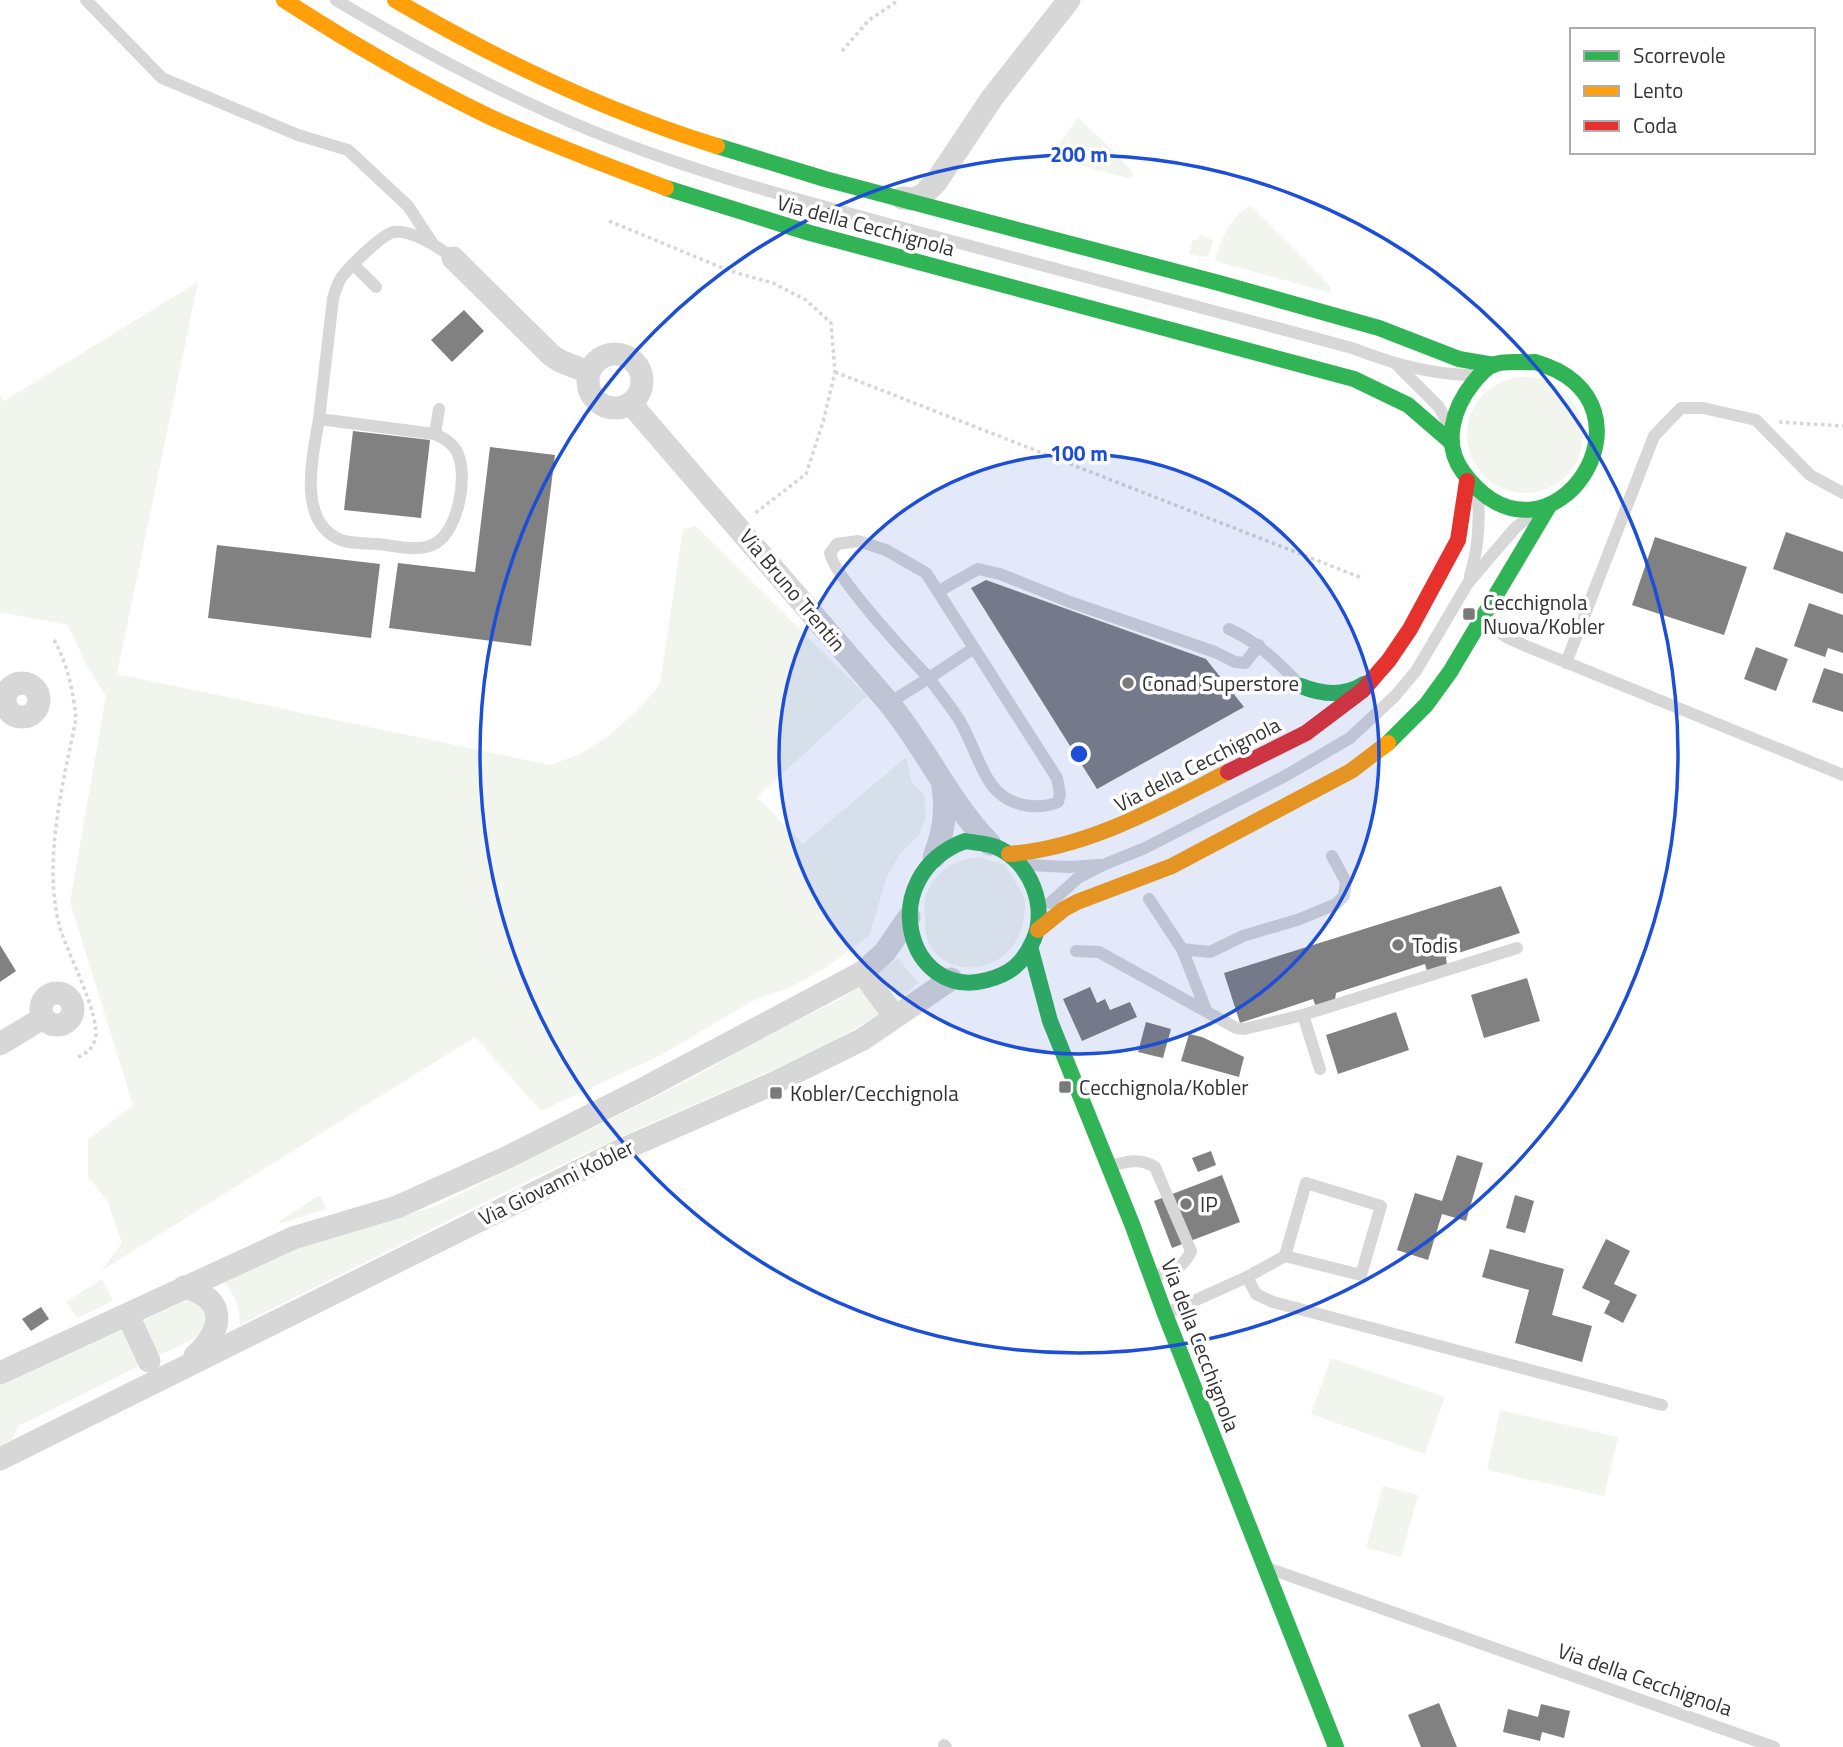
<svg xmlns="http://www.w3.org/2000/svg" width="1843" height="1747" font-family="'Titillium Web',sans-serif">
	<rect width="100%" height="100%" fill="#fff"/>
	<g fill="#f1f5ed">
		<path d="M 1078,118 C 1098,136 1117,153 1133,173 L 1131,179 L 1049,157 L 1051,150 L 1058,145 Z"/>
		<path d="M 1251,206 L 1326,282 L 1331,288 L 1331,291 L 1327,292 L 1215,261 C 1219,243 1233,211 1251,206 Z"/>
		<polygon points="1200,235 1213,240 1210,252 1206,257 1189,254 1193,239 1198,240"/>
		<polygon points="198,282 117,674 550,765 578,755 606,738 640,708 660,684 683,529 696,526 867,696 757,797 803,844 906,757 912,783 924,795 926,817 919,835 900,854 887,876 869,936 822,970 787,989 754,1000 663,1054 541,1111 475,1037 101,1271 122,1243 107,1200 88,1177 88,1140 133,1105 70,902 106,696 87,666 68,625 0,612 0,395 4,401"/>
		<circle cx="1525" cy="435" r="58"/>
		<path d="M 979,857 L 1004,864 C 1010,875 1022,889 1025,901 C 1026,906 1024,913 1024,917 C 1015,984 923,983 925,921 C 925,911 923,898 928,890 C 938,869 957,859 979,857 Z"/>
		<polygon points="898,958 918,983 893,1004 872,978"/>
		<path d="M 865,984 L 885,1011 C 800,1064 706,1097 616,1139 C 489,1198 365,1263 240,1325 C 239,1308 236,1294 223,1282 L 296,1249 L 436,1206 L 695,1077 L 761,1038 L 833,1003 Z"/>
		<polygon points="320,1195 326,1209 282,1223 278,1222"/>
		<polygon points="102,1279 113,1301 77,1318 66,1302"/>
		<polygon points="190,1299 206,1309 207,1325 198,1336 18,1426 12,1440 0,1446 0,1386"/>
		<polygon points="1331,1358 1445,1397 1425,1454 1311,1414"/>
		<polygon points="1500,1410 1618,1437 1604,1496 1487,1470"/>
		<polygon points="1383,1486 1418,1495 1401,1557 1366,1548"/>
	</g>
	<g fill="#818181">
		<polygon points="464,310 484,331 452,362 431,340"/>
		<polygon points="353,431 430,440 421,518 344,510"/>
		<polygon points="490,447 555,455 531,646 389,628 398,563 475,572"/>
		<polygon points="1786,532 1843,552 1843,594 1773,569"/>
		<polygon points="1655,537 1747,567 1724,635 1632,605"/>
		<polygon points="217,545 380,564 371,638 208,618"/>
		<polygon points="986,580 1206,659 1244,707 1097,789 971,588"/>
		<polygon points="1809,603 1843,615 1843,653 1828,648 1825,657 1794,646"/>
		<polygon points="1756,647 1788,659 1776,691 1744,679"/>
		<polygon points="1824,668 1843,674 1843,712 1812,702"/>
		<polygon points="1501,886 1520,933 1446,957 1447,965 1427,971 1425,964 1336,993 1335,1000 1316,1007 1313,999 1240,1023 1224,973"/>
		<polygon points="0,945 16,971 0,982"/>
		<polygon points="1527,978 1540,1021 1484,1038 1471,995"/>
		<polygon points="1090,987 1097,1003 1105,999 1110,1010 1130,1002 1137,1017 1082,1041 1063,999"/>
		<polygon points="1396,1012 1409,1050 1338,1074 1326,1035"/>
		<polygon points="1146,1022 1171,1029 1163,1058 1138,1052"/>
		<polygon points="1189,1034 1202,1037 1244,1057 1239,1077 1181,1061"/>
		<polygon points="1211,1151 1216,1165 1198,1172 1192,1158"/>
		<polygon points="1457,1155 1483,1163 1466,1221 1442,1214 1428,1260 1397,1250 1415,1193 1442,1201"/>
		<polygon points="1222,1175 1240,1222 1172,1248 1154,1201"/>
		<polygon points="1515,1195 1534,1201 1525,1233 1506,1228"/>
		<polygon points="1606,1239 1630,1251 1614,1284 1637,1295 1623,1323 1604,1313 1610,1301 1582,1288"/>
		<polygon points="1490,1249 1564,1269 1552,1315 1592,1326 1582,1362 1515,1343 1529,1290 1482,1277"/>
		<polygon points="41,1307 49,1319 31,1331 22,1319"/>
		<polygon points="1439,1703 1457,1747 1421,1747 1408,1715"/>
		<polygon points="1541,1704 1570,1711 1564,1738 1542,1732 1540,1741 1503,1732 1508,1709 1538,1717"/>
	</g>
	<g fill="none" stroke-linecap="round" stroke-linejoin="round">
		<g stroke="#d6d6d6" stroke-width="3.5" stroke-dasharray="3.5 3.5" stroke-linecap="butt">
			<polyline points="842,51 869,20 899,0"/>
			<polyline points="609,221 730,271 773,283 806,300 831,323 835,372 823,422 806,474 754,514"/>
			<polyline points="835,372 1362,578"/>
			<polyline points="1779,422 1843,426"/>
			<path d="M 54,640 C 67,662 74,694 76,719 C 63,784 42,863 60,928 C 67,952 102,1018 95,1040 C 92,1050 85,1054 76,1058"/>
		</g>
		<g stroke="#d7d7d7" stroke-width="12">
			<polyline points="86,0 162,78 298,135 348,150 408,206 433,244"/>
			<path d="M 336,0 C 418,49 504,95 592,131 C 703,176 818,205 933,236 C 1073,273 1212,311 1352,348 C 1391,363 1428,374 1470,375"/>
			<polyline points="354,265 376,287"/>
			<polyline points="1397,365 1439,407 1447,422"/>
			<path d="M 439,409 L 435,434 L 319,419 L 333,299 C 335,291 337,285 341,278 C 348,268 382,234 394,232 C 411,229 440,248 453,258"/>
			<path d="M 319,419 C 313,456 296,522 341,540 C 352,544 366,543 378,544 C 396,546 420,553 436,543 C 458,530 468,478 458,454 C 454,444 444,438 435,434"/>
			<path d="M 858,541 L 886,550 L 926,573 L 974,648 L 929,678 C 909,657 833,575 830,553 L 837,544 Z"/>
			<path d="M 1470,576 C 1478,550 1480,525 1478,498"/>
			<polyline points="939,591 978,569 1000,574 1070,602 1215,652 1235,662 1245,663 1259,645"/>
			<polyline points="1482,618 1506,637 1526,646 1843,775"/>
			<path d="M 1229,629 C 1258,642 1279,663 1301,686"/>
			<polyline points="1566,663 1654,436 1681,408 1703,408 1756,420 1810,475 1843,493"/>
			<path d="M 889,703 L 929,678 C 939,693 952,707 961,723 C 972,742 982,776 997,791 C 1013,807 1039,810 1058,802 L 1060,794 L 1057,778 L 974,648"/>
			<polyline points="1030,865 1069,867 1099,865"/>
			<polyline points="1149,899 1182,949 1210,952 1243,936 1300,919 1336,904 1344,896 1346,882 1332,856"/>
			<polyline points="1050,903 1078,878 1103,865 1145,848 1285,776 1350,738 1395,696 1416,671 1468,583 1516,527 1531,516"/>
			<polyline points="1182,949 1206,1010"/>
			<polyline points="1076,951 1099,952 1236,1028 1244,1029 1303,1015 1517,948"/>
			<polyline points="1303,1015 1320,1069"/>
			<path d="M 1109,1166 C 1125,1162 1140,1157 1155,1167 L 1191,1251 C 1183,1269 1172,1271 1154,1276"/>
			<polyline points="1247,1277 1285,1256 1306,1183 1381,1206 1361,1275 1285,1256"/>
			<polyline points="1165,1314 1247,1277 1256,1294 1273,1302 1662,1405"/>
			<polyline points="1270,1569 1774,1747"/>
			<polyline points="944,1745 946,1747"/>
		</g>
		<g stroke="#d7d7d7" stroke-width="23">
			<polyline points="902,198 913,199 923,195 936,182 992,98 1069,0"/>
			<polyline points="453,258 551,355 560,361 588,372"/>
			<circle cx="615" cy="381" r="27"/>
			<path d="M 631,404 L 889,703 C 927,750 948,800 990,844"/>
			<circle cx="22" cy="700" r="17"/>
			<path d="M 934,857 C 943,834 947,813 943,787"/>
			<polyline points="868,980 889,1009"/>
			<circle cx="57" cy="1009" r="16"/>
			<polyline points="0,1044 43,1018"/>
			<path d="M 184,1287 C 228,1299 224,1329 195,1356"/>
			<polyline points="132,1324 149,1361"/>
			<polyline points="0,1373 293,1238 397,1207 508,1157 645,1088 863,972 885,952 909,917"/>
			<polyline points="0,1459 619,1151 770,1085 863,1039 951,979"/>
		</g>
		<g stroke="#30b455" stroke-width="16">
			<polyline points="717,146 825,179 1219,283 1379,328 1459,359 1494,365"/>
			<polyline points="666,188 810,233 1354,379 1408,405 1452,443"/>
			<path d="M 1535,362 C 1673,401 1549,589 1463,472 C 1442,444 1453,408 1473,383 C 1478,377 1484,369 1492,365 C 1505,360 1522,363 1535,362 Z"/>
			<path d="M 1301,686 C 1323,695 1344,697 1364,684"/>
			<polyline points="1388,743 1426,705 1450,672 1549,506"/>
			<path d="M 965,841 C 975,843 987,843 996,847 C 1030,861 1049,908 1033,941 C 1023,963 1011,974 987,980 C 907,1002 873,876 965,841 Z"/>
			<polyline points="1031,950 1050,1021 1132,1224 1165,1314 1336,1747"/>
		</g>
		<g stroke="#ff9f0a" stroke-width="16">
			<path d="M 284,0 C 349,42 418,82 488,116 C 546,143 606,165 666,188"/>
			<path d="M 395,0 C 496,59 605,111 717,146"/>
			<path d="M 1009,854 C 1088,848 1159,807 1228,772"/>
			<polyline points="1038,930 1064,909 1077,902 1172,866 1351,771 1388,743"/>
		</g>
		<polyline stroke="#e5322d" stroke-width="16" points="1228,772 1306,733 1363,690 1389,660 1410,629 1458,540 1467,481"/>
	</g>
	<circle cx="1079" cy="754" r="300" fill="#1d4ed8" fill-opacity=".12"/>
	<g fill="none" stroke="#1d4ed8" stroke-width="3.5">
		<circle cx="1079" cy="754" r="300"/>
		<circle cx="1079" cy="754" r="599"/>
	</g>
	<g fill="#7a7a7a" stroke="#fff" stroke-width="2.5">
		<rect x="1462" y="607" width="14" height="14" rx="3.5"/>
		<circle cx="1128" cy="683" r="7"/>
		<circle cx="1398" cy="945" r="7"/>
		<rect x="1058" y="1080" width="14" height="14" rx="3.5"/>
		<rect x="769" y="1086" width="14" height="14" rx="3.5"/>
		<circle cx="1186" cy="1204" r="7"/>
	</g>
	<g text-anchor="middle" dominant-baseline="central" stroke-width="7" stroke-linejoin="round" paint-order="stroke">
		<g font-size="21" fill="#333" stroke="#fff">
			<text transform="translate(866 225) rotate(15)">Via della Cecchignola</text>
			<text transform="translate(793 590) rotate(50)">Via Bruno Trentin</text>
			<text transform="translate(1197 764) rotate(-27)">Via della Cecchignola</text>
			<text transform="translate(556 1182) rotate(-26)">Via Giovanni Kobler</text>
			<text transform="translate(1201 1345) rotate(69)">Via della Cecchignola</text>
			<text transform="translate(1645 1679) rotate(19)">Via della Cecchignola</text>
		</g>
		<g font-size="21" fill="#333" stroke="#fff" text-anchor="start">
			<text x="1483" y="602">Cecchignola<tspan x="1483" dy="24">Nuova/Kobler</tspan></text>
			<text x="1142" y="683">Conad Superstore</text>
			<text x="1412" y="945">Todis</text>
			<text x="1079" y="1087">Cecchignola/Kobler</text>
			<text x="790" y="1093">Kobler/Cecchignola</text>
			<text x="1200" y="1204">IP</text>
		</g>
	</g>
	<circle cx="1079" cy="754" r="10" fill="#1d4ed8" stroke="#fff" stroke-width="3.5"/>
	<g font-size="21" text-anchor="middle" font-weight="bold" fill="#1d4ed8" stroke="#fff" stroke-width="7" stroke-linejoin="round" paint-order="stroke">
		<text x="1079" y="162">200 m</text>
		<text x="1079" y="461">100 m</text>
	</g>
	<rect x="1570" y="28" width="245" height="126" fill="#ffffff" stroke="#adadad" stroke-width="2"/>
	<rect x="1584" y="51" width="35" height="10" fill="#30b455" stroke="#adadad" stroke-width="2"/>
	<text x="1633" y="63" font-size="21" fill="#333333">Scorrevole</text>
	<rect x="1584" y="86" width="35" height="10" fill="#ff9f0a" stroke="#adadad" stroke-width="2"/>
	<text x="1633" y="98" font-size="21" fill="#333333">Lento</text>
	<rect x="1584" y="121" width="35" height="10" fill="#e5322d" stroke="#adadad" stroke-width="2"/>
	<text x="1633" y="133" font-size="21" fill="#333333">Coda</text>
</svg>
